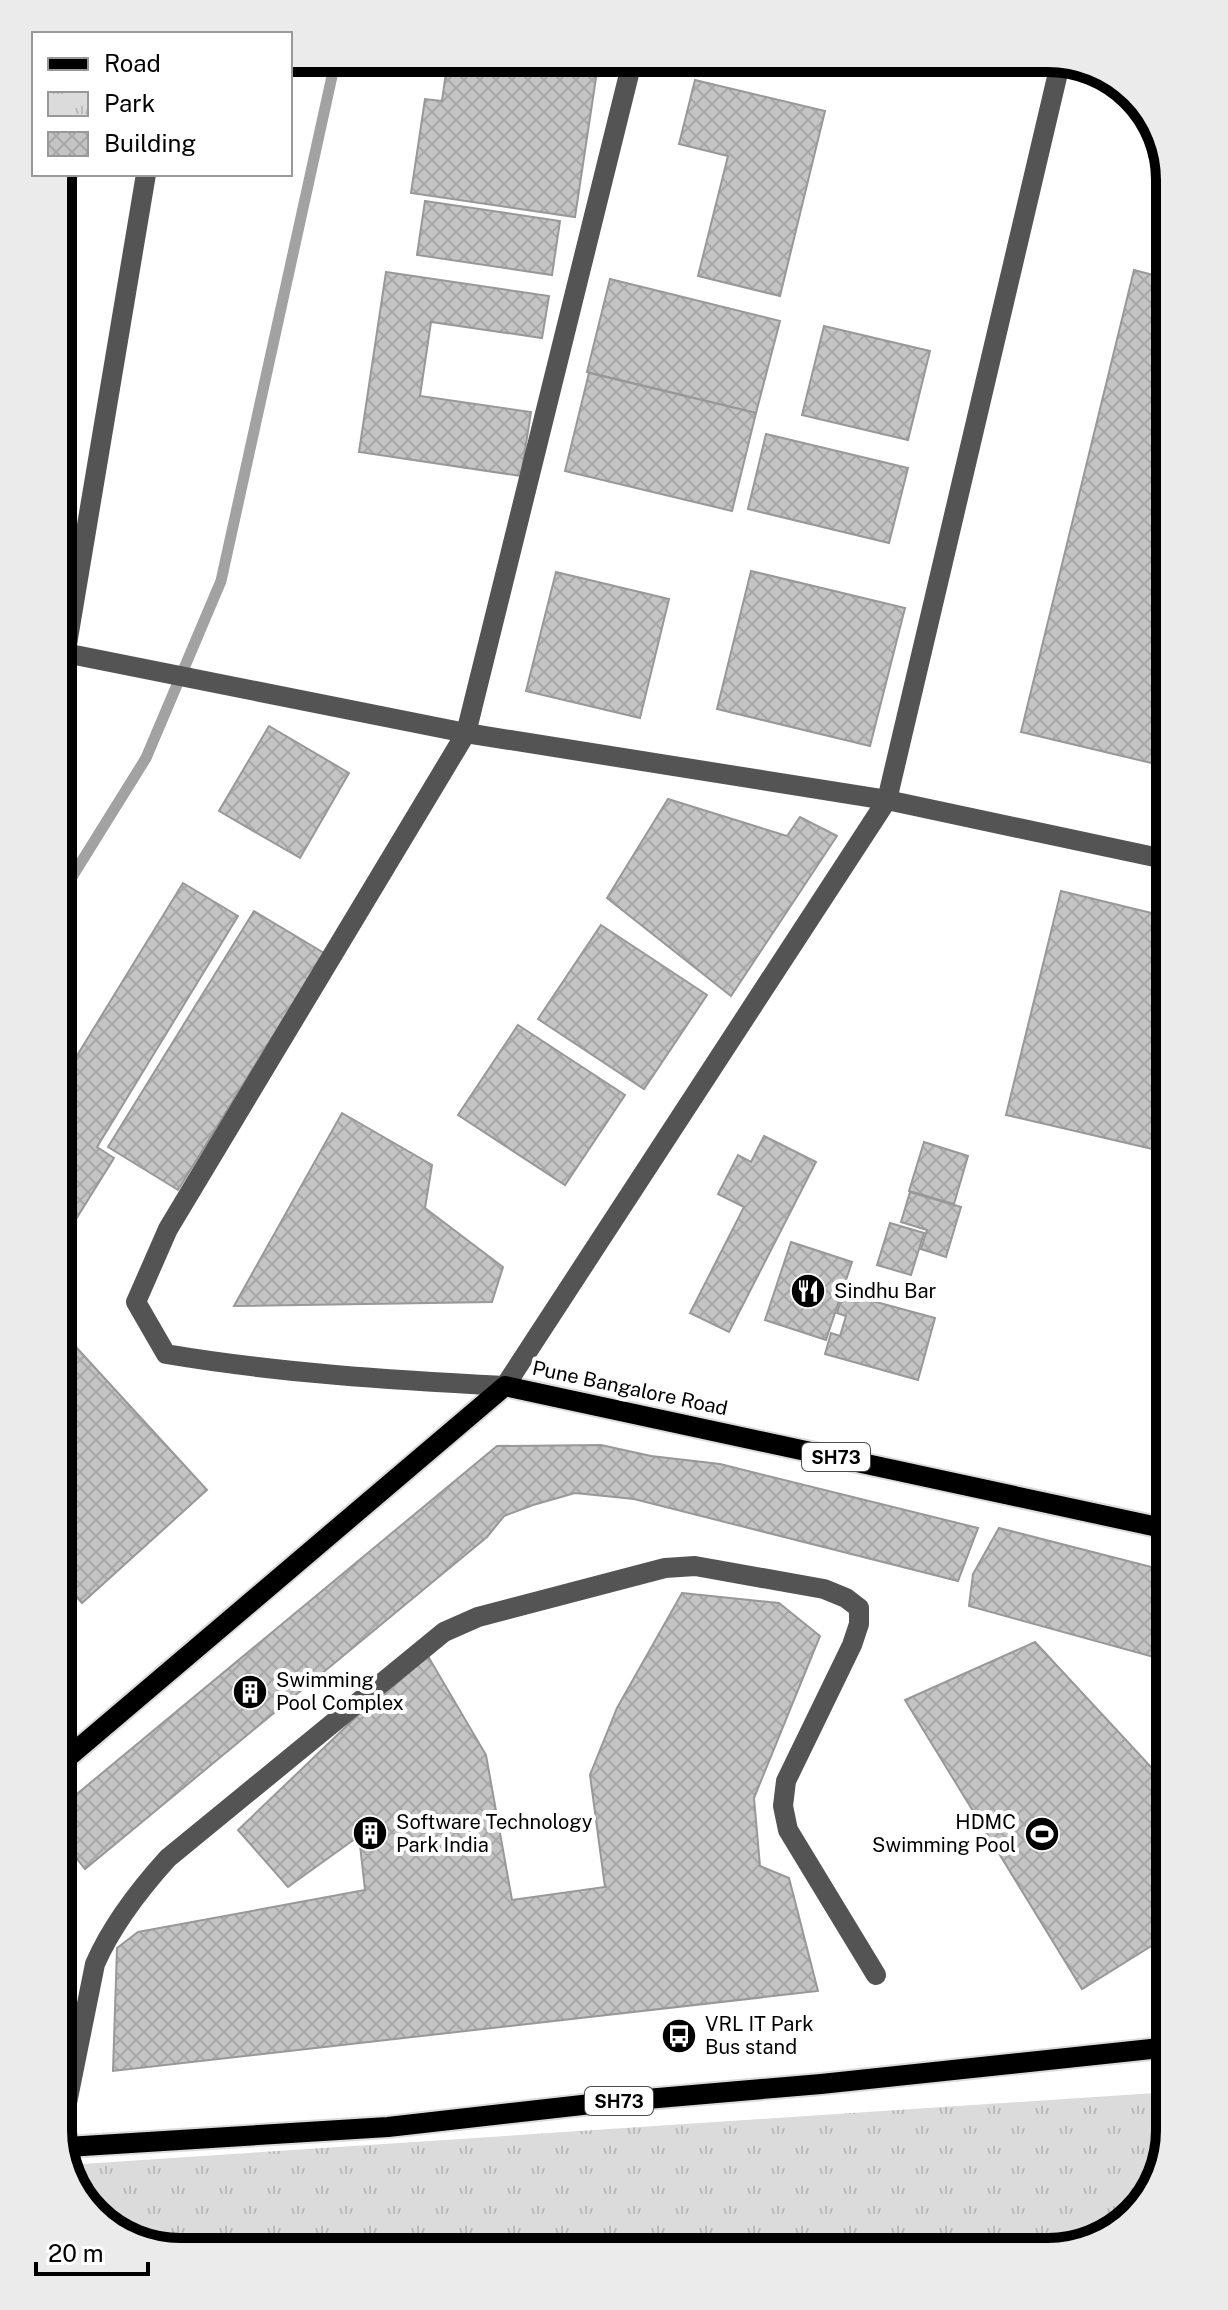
<svg xmlns="http://www.w3.org/2000/svg" width="1228" height="2310" font-family="'Public Sans',sans-serif">
	<defs>
		<pattern id="park-tufts" width="24" height="20" patternUnits="userSpaceOnUse" patternTransform="scale(2)"><rect width="24" height="20" fill="#dbdbdb"/><path d="M3 7l-1-3M5 7V3M7 7l1-3M15 17l-1-3M17 17v-4M19 17l1-3" fill="none" stroke="#bababa"/></pattern>
		<pattern id="building-cross-hatch" width="8" height="8" patternUnits="userSpaceOnUse" patternTransform="scale(2)"><rect width="8" height="8" fill="#c4c4c4"/><path d="M0 0l8 8M0 8l8-8" fill="none" stroke="#a7a7a7"/></pattern>
	</defs>
	<rect width="100%" height="100%" fill="#fff"/>
	<polygon fill="url(#park-tufts)" points="1170,2092 1170,2130 1149,2198 1095,2242 173,2252 112,2231 68,2177 67,2165"/>
	<g fill="none" stroke-linecap="round" stroke-linejoin="round">
		<polyline stroke="#a2a2a2" stroke-width="11" points="62,893 146,758 221,581 336,58"/>
	</g>
	<g fill="url(#building-cross-hatch)" stroke="#989898" stroke-width="2">
		<polygon points="448,58 599,58 575,217 411,193 425,99 442,101"/>
		<polygon points="695,80 825,111 780,296 698,276 728,156 679,144"/>
		<polygon points="425,201 560,221 552,275 417,255"/>
		<polygon points="1134,270 1161,277 1164,766 1021,732"/>
		<polygon points="386,272 549,296 542,338 431,322 420,396 531,412 521,476 359,452"/>
		<polygon points="610,279 780,321 756,413 587,372"/>
		<polygon points="824,326 930,351 908,440 802,415"/>
		<polygon points="589,373 756,413 732,511 565,471"/>
		<polygon points="766,434 908,468 889,543 748,509"/>
		<polygon points="751,571 905,608 870,746 717,709"/>
		<polygon points="556,572 669,599 640,718 526,691"/>
		<polygon points="269,726 349,773 300,858 219,811"/>
		<polygon points="668,799 787,836 800,817 837,836 731,996 607,898"/>
		<polygon points="183,883 238,916 97,1147 114,1158 63,1240 62,1080"/>
		<polygon points="1061,891 1164,916 1165,1152 1006,1115"/>
		<polygon points="254,911 324,953 178,1190 108,1147"/>
		<polygon points="601,925 707,995 644,1089 538,1019"/>
		<polygon points="518,1025 625,1095 565,1185 458,1115"/>
		<polygon points="342,1113 432,1165 425,1208 503,1267 492,1302 234,1306"/>
		<polygon points="764,1136 816,1162 729,1332 690,1313 744,1207 718,1194 738,1155 751,1162"/>
		<polygon points="924,1142 968,1156 954,1204 909,1191"/>
		<polygon points="910,1192 961,1207 946,1257 921,1249 927,1230 901,1222"/>
		<polygon points="890,1223 924,1233 911,1275 877,1265"/>
		<polygon points="791,1242 852,1262 826,1340 765,1320"/>
		<polygon points="843,1293 935,1318 918,1380 825,1354 831,1333 840,1336 846,1316 837,1313"/>
		<polygon points="64,1334 207,1490 82,1603 65,1584"/>
		<polygon points="601,1445 651,1456 720,1464 978,1528 958,1581 634,1499 575,1493 533,1505 504,1516 487,1537 85,1869 66,1845 66,1803 497,1446"/>
		<polygon points="999,1528 1167,1571 1168,1661 969,1606 973,1574"/>
		<polygon points="682,1593 779,1603 820,1636 754,1798 760,1866 789,1878 818,1991 113,2071 117,1948 138,1932 365,1890 359,1836 288,1887 238,1830 425,1651 486,1755 512,1900 605,1887 590,1775 617,1708"/>
		<polygon points="1035,1642 1162,1779 1168,1775 1169,1935 1082,1989 905,1700"/>
	</g>
	<g fill="none" stroke-linecap="round" stroke-linejoin="round">
		<g stroke="#dbdbdb" stroke-width="24">
			<g id="major">
				<polyline points="66,1759 505,1386 1167,1529"/>
				<polyline points="67,2147 388,2127 600,2103 821,2084 1170,2047"/>
			</g>
		</g>
		<g stroke="#545454" stroke-width="20">
			<path d="M 633,58 L 466,733 L 168,1229 L 136,1302 L 166,1354 C 279,1373 391,1380 505,1386 L 887,800 L 1061,60"/>
			<polyline points="60,652 466,733 887,800 1164,859"/>
			<polyline points="61,680 146,174"/>
			<path d="M 67,2103 L 95,1964 C 112,1925 139,1890 168,1858 L 444,1632 L 478,1617 L 665,1568 L 695,1566 L 824,1589 L 846,1598 L 859,1608 L 859,1624 L 852,1645 L 786,1781 L 783,1806 L 788,1830 L 876,1975"/>
		</g>
		<use href="#major" stroke="#000" stroke-width="20"/>
	</g>
	<defs>
		<g id="restaurant-disc" transform="scale(1.8)"><circle r="9.5" fill="#000" stroke="#fff"/><path d="M-5-6h1v4h1v-4h1v4h1v-4h1v5L-1.5 .5V6h-2V.5L-5-1ZM5-6V6H3V1.5H1.5Q1.5-4 5-6Z" fill="#fff"/></g>
		<g id="building-disc" transform="scale(1.8)"><circle r="9.5" fill="#000" stroke="#fff"/><path d="M-4-6H4V6H1V3H-1V6H-4ZM-2.5-4.3h1.7v1.8h-1.7ZM.8-4.3h1.7v1.8H.8ZM-2.5-1h1.7V.8h-1.7ZM.8-1h1.7V.8H.8Z" fill="#fff"/></g>
		<g id="stadium-disc" transform="scale(1.8)"><circle r="9.5" fill="#000" stroke="#fff"/><path d="M0-5a6.5 5 0 1 0 0 10a6.5 5 0 1 0 0-10ZM-3.5-1.8h7v3.6h-7Z" fill="#fff"/></g>
		<g id="bus-disc" transform="scale(1.8)"><circle r="9.5" fill="#000" stroke="#fff"/><path d="M-5-6H5V4H4V6H2V4H-2V6H-4V4H-5ZM-3.5-4V0h7V-4ZM-3.5 1.2v1.5H-2V1.2ZM2 1.2v1.5H3.5V1.2Z" fill="#fff"/></g>
	</defs>
	<g fill-rule="evenodd">
		<use href="#restaurant-disc" x="808" y="1291"/>
		<use href="#building-disc" x="250" y="1692"/>
		<use href="#building-disc" x="370" y="1833"/>
		<use href="#stadium-disc" x="1042" y="1834"/>
		<use href="#bus-disc" x="679" y="2036"/>
	</g>
	<g text-anchor="middle" dominant-baseline="central" stroke-width="8" stroke-linejoin="round" paint-order="stroke">
		<g fill="#fff" stroke="#4c4c4c" stroke-width="2">
			<rect x="802" y="1443" width="68" height="28" rx="6"/>
			<rect x="585" y="2087" width="68" height="28" rx="6"/>
		</g>
		<g font-size="18" font-weight="bold" fill="#000">
			<text x="836" y="1457">SH73</text>
			<text x="619" y="2101">SH73</text>
		</g>
		<g font-size="20" fill="#000" stroke="#fff" text-anchor="start">
			<text x="834" y="1291">Sindhu Bar</text>
			<text x="276" y="1680">Swimming<tspan x="276" dy="23">Pool Complex</tspan></text>
			<text x="396" y="1822">Software Technology<tspan x="396" dy="23">Park India</tspan></text>
			<text x="1016" y="1822" text-anchor="end">HDMC<tspan x="1016" dy="23">Swimming Pool</tspan></text>
			<text x="705" y="2024">VRL IT Park<tspan x="705" dy="23">Bus stand</tspan></text>
		</g>
		<g font-size="20" fill="#000" stroke="#fff">
			<text transform="translate(630 1388) rotate(12)">Pune Bangalore Road</text>
		</g>
	</g>
	<path d="M0 0H1228V2310H0ZM180 72H1048A108 108 0 0 1 1156 180V2130A108 108 0 0 1 1048 2238H180A108 108 0 0 1 72 2130V180A108 108 0 0 1 180 72Z" fill="#ebebeb" fill-rule="evenodd"/>
	<path fill="none" stroke="#000" stroke-width="10" d="M180 72H1048A108 108 0 0 1 1156 180V2130A108 108 0 0 1 1048 2238H180A108 108 0 0 1 72 2130V180A108 108 0 0 1 180 72Z"/>
	<rect x="32" y="32" width="260" height="144" fill="#ffffff" stroke="#999999" stroke-width="2"/>
	<rect x="48" y="58" width="40" height="12" fill="#000000" stroke="#999999" stroke-width="2"/>
	<text x="104" y="72" font-size="24" fill="#000000">Road</text>
	<rect x="48" y="92" width="40" height="24" fill="url(#park-tufts)" stroke="#999999" stroke-width="2"/>
	<text x="104" y="112" font-size="24" fill="#000000">Park</text>
	<rect x="48" y="132" width="40" height="24" fill="url(#building-cross-hatch)" stroke="#999999" stroke-width="2"/>
	<text x="104" y="152" font-size="24" fill="#000000">Building</text>
	<path d="M36 2262v12h112v-12" fill="none" stroke="#000000" stroke-width="4"/>
	<text x="48" y="2262" font-size="24" fill="#000000" stroke="#ffffff" stroke-width="6" paint-order="stroke">20 m</text>
</svg>
